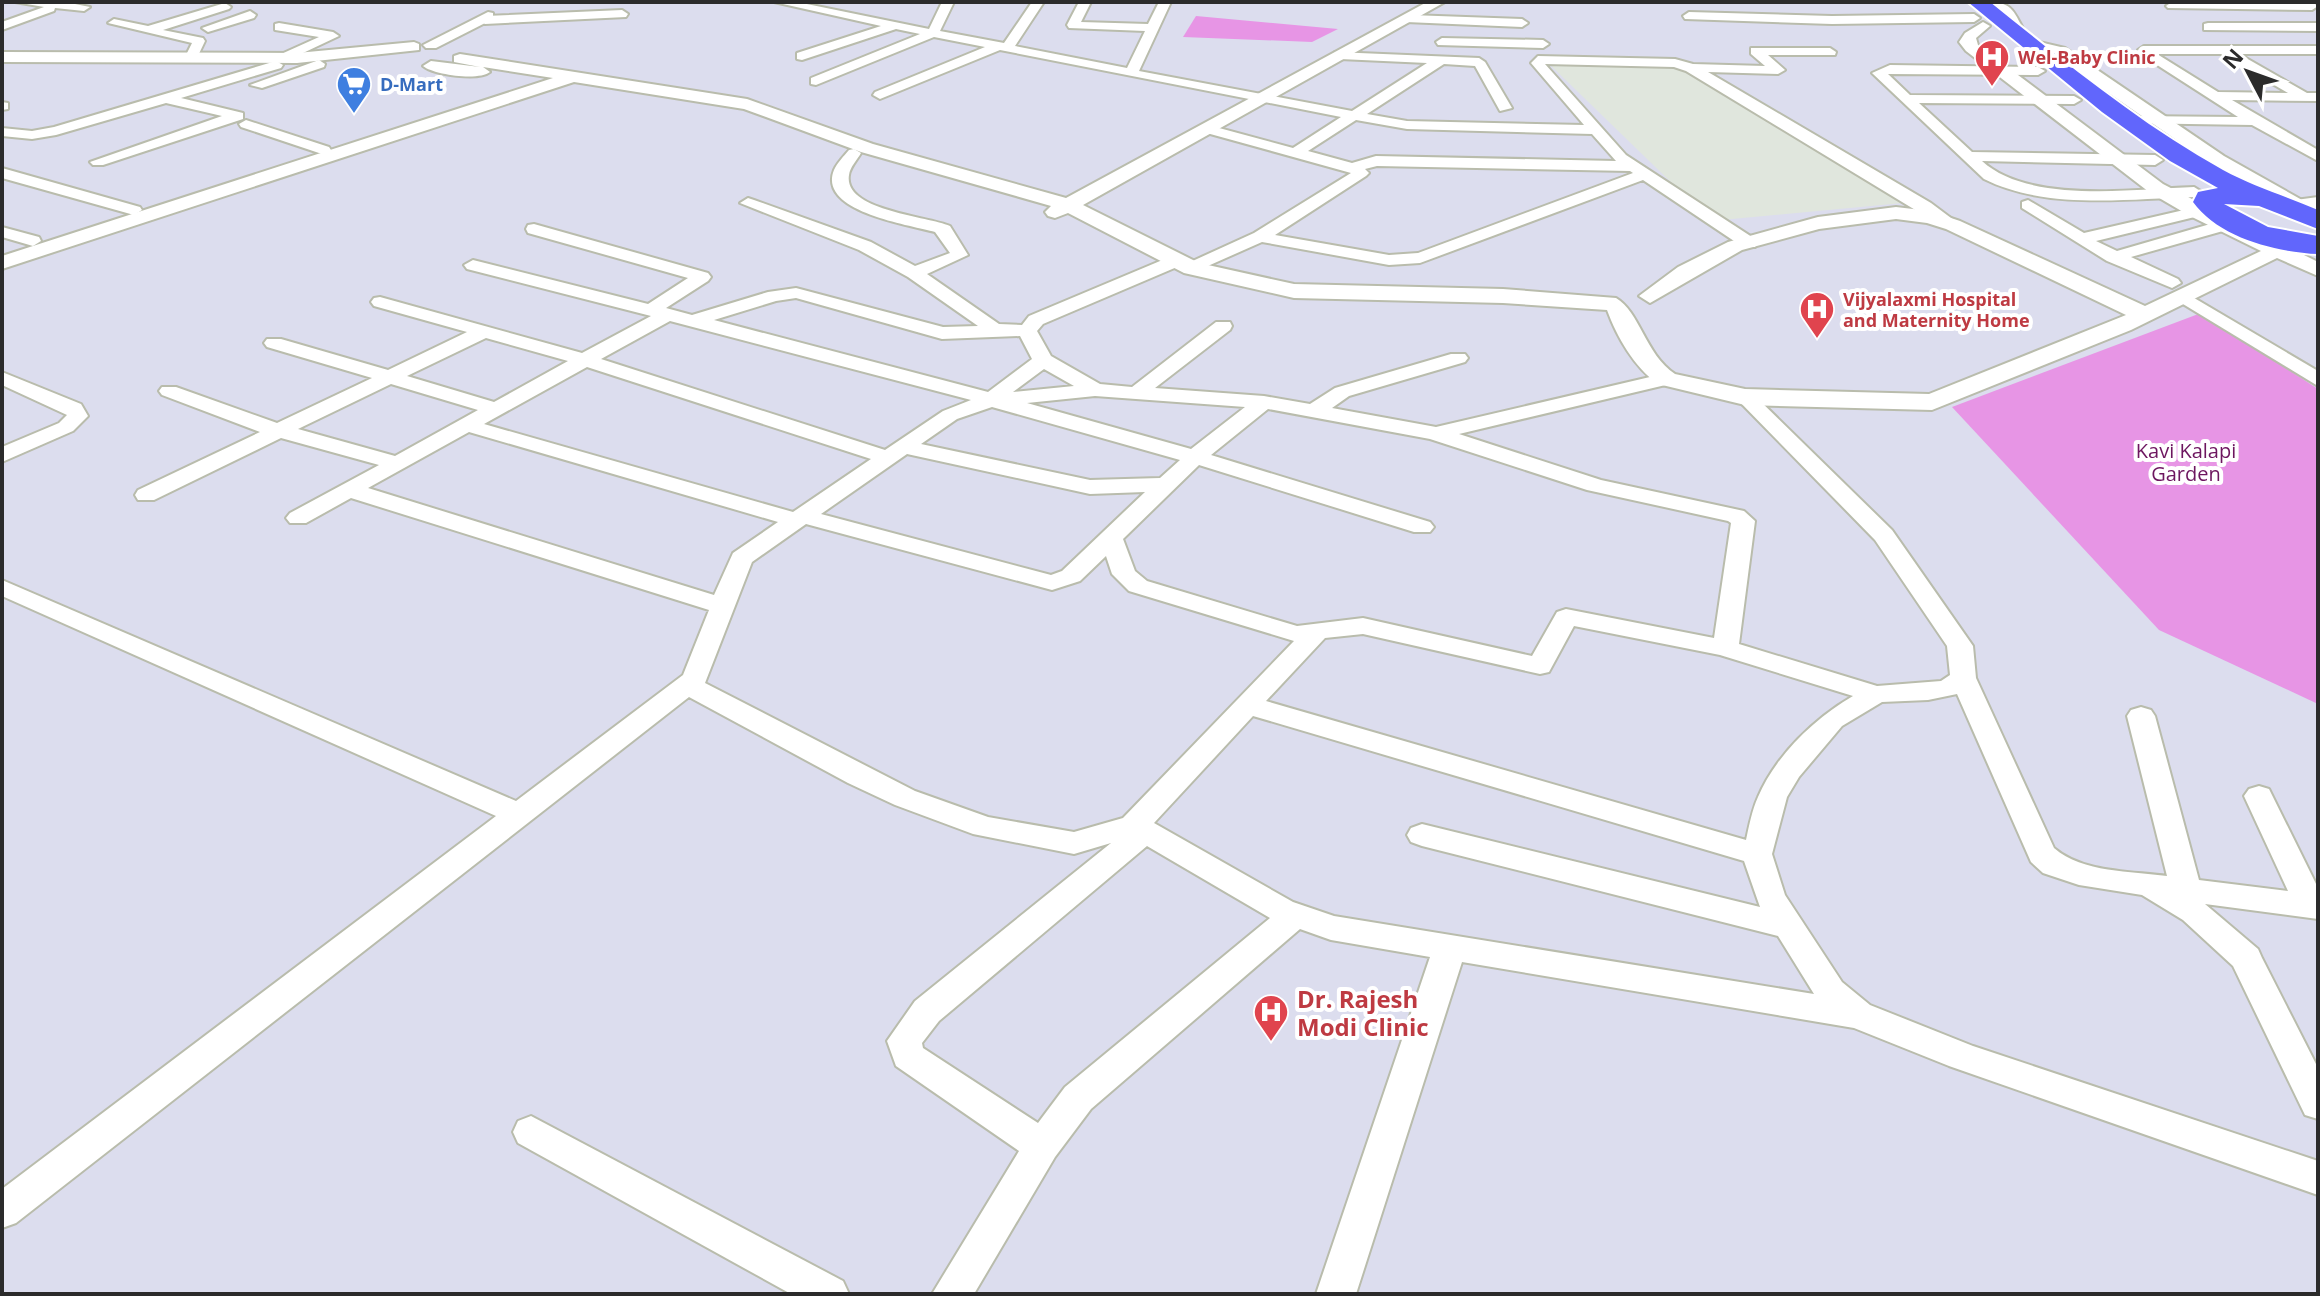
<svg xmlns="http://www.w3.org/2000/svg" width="2320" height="1296" font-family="'Open Sans',sans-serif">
	<rect width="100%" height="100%" fill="#dcddee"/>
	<polygon fill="#e0e6dd" points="1543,58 1673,64 1903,203 1711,221"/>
	<g fill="#e795e5">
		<polygon points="1196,16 1338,29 1312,42 1183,37"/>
		<polygon points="2201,313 2318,389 2318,704 2159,630 1952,407"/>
	</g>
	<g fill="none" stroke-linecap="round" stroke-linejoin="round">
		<g stroke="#b9bcac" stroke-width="4">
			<g id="minor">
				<polygon points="15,2 65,2 90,7 84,11 55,8 54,11 2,30 2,22 44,7"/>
				<path d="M 774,2 L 797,2 L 929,29 L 942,2 L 954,2 L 940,31 L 1004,43 L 1032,2 L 1044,2 L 1015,46 L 1127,68 L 1145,31 L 1069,28 L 1067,25 L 1079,2 L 1091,2 L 1081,22 L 1148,24 L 1159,2 L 1171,2 L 1139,71 L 1352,111 L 1427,63 L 1340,59 L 1335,58 L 1335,52 L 1479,58 L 1485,62 L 1512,108 L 1500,111 L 1475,66 L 1444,64 L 1367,114 L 1407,121 L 1584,125 L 1531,63 L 1538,56 L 1675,59 L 1693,64 L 1765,66 L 1751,54 L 1751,48 L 1830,48 L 1836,52 L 1835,55 L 1768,55 L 1785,70 L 1778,74 L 1708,72 L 1931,203 L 1959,224 L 1957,228 L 1945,228 L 1686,71 L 1674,67 L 1545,64 L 1626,155 L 1755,239 L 1757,243 L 1755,247 L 1743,247 L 1643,180 L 1420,263 L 1389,265 L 1262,242 L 1192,273 L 1186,272 L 1183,268 L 1186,264 L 1254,233 L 1351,173 L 1203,132 L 1203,126 L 1208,125 L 1293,148 L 1341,117 L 1000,50 L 880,99 L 873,95 L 875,92 L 985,47 L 934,37 L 816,85 L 811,84 L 811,78 L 920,34 L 896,29 L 802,60 L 797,59 L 797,53 L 881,26 ZM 1356,120 L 1407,129 L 1592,134 L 1616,161 L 1376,156 L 1352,163 L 1308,151 ZM 1377,166 L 1630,171 L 1633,173 L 1418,253 L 1389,255 L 1275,235 L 1366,176 L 1369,173 L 1365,169 Z"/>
				<polygon points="2172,2 2312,2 2318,6 2312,10 2168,8 2166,6"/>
				<polygon points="225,3 231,7 229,9 163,30 203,38 205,41 196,60 191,61 185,57 192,43 108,23 114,19 148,26"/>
				<polygon points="622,10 628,14 626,17 485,24 479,20 485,16"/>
				<polygon points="250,11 256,15 254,18 208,32 202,28"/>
				<polygon points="1689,12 1832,16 1974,14 1980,18 1974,22 1832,24 1685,19 1683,16"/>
				<polygon points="1410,15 1522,19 1528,23 1522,27 1406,22 1406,16"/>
				<polygon points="279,23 333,32 339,36 284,62 279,61 279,55 319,37 275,30 275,24"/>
				<polygon points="2208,23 2318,23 2318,31 2204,30 2204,24"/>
				<polygon points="1442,38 1543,40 1549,44 1543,48 1438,45 1436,42"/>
				<path d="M 2144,46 L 2318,46 L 2318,54 L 2239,54 L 2307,93 L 2318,93 L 2318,101 L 2232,100 L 2318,150 L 2318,161 L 2252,125 L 2125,123 L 2125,117 L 2130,116 L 2238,117 L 2140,54 L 2138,50 ZM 2157,54 L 2221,54 L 2288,93 L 2218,92 Z"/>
				<polygon points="319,60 325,64 324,67 262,88 250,85"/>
				<polygon points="276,61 283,65 281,68 181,98 243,113 243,119 103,165 93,165 90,162 222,116 166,103 56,135 32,139 2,136 2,128 32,131 54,127"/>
				<path d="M 1890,65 L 2038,67 L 2045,71 L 2038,75 L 1888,74 L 1910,95 L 2074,96 L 2081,100 L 2074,104 L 1919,103 L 1972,152 L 2155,155 L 2163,160 L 2155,165 L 1982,161 C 2029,204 2133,189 2194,187 L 2202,192 L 2194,197 C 2126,199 2046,210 1984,179 L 1872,73 Z"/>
				<polygon points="2,102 8,103 8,109 2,110"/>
				<polygon points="246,120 329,147 331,150 329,153 319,153 241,127 239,124"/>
				<path d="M 854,149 L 861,153 C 857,160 850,167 849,175 C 843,211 927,216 950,226 L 968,255 L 927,274 L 999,324 L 1022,325 L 1029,316 L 1172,256 L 1184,256 L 1187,260 L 1184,264 L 1043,324 L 1037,331 L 1051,356 L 1100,384 L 1132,387 L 1216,322 L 1230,322 L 1232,326 L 1230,330 L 1155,388 L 1264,396 L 1310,404 L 1335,388 L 1451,354 L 1465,354 L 1468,358 L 1465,362 L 1349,396 L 1332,408 L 1436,427 L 1667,373 L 1674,375 L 1677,379 L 1674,383 L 1459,434 L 1601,480 L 1744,511 L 1755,521 L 1739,644 L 1877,686 L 1941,681 L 1950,675 L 1947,646 L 1875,540 L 1735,397 L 1738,393 L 1752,393 L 1892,530 L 1973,646 L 1976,678 L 2054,848 C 2083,873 2131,871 2167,876 L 2127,716 L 2131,710 L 2141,707 L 2151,710 L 2155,716 L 2199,880 L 2288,891 L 2244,796 L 2249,789 L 2259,786 L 2269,789 L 2318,888 L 2318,919 L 2205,904 L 2258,949 L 2262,958 L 2318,1068 L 2318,1119 L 2305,1115 L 2233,966 L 2183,920 L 2142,895 L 2079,885 L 2043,873 L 2031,862 L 1957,694 L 1928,700 L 1882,702 L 1842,726 L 1799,777 L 1787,797 L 1772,854 L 1785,895 L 1842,982 L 1870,1005 L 1973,1046 L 2318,1161 L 2318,1195 L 1949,1066 L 1854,1028 L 1462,962 L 1356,1294 L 1316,1294 L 1430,957 L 1331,940 L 1300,929 L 1091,1109 L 1055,1157 L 974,1294 L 932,1294 L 1019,1151 L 896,1066 L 887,1041 L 915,1001 L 1111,843 L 1074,854 L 973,834 L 895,805 L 848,783 L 689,697 L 16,1223 L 2,1228 L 2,1189 L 496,816 L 2,596 L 2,580 L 516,801 L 683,675 L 709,610 L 351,498 L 306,523 L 290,523 L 286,518 L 290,513 L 379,465 L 281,438 L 154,500 L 138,500 L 135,495 L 138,490 L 260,432 L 162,395 L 159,391 L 162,387 L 176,387 L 277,423 L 372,378 L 267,347 L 264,343 L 267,339 L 281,339 L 388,370 L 467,332 L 374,306 L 371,302 L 374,298 L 380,297 L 582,353 L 651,316 L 467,269 L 464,265 L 473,260 L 648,304 L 688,278 L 528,233 L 526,229 L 528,225 L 534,224 L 708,273 L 711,277 L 708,281 L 666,308 L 692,315 L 768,292 L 796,288 L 943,327 L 978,326 L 908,277 L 859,250 L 740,203 L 748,198 L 754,200 L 871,242 L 915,266 L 950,253 L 935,232 C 910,225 817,212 834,170 C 837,163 844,156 849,150 ZM 796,298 L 942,339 L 1020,336 L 1032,359 L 988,392 L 714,320 L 776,301 ZM 670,321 L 971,400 L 943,411 L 885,450 L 601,359 ZM 486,338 L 568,361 L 494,402 L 407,376 ZM 587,367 L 871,459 L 793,512 L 484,424 ZM 1044,369 L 1074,386 L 1013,392 ZM 391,384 L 478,410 L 395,456 L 298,429 ZM 1095,396 L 1245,407 L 1191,449 L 1027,403 ZM 992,407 L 1180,460 L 1160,478 L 1090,480 L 921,444 L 957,419 ZM 1268,409 L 1430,439 L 1587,490 L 1728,521 L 1731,523 L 1714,638 L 1566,609 L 1557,612 L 1532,656 L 1363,618 L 1297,626 L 1147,581 L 1135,571 L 1123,539 L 1199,465 L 1414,532 L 1430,532 L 1434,527 L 1430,522 L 1211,455 ZM 469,432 L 778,522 L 733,553 L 714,595 L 368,488 ZM 907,454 L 1090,494 L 1145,492 L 1062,571 L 1051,575 L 821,514 ZM 806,524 L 1052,590 L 1080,581 L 1106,556 L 1112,574 L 1129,591 L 1294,641 L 1123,818 L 1074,832 L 988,817 L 915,791 L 705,683 L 752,562 ZM 1574,626 L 1720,655 L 1853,696 C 1815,718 1776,755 1758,797 C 1752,810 1749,826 1746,840 L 1266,701 L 1325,638 L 1363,634 L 1540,674 L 1549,672 ZM 1253,716 L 1744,861 L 1760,907 L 1422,824 L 1411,828 L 1407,835 L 1411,842 L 1422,846 L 1778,936 L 1814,994 L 1334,916 L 1293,902 L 1154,823 ZM 1147,846 L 1270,918 L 1065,1087 L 1038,1123 L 923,1048 L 922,1043 L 939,1021 Z"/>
				<polygon points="2,168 140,207 142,210 134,215 2,178"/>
				<polygon points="2318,197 2318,207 2288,211 2280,206 2288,201"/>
				<polygon points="2028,200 2084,233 2197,207 2205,212 2203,215 2096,241 2117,251 2224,220 2232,225 2230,229 2131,257 2178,279 2181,283 2172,288 2107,261 2022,208 2022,202"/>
				<polygon points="2,227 39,237 41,241 33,246 2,237"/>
				<polygon points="2184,292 2318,371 2318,386 2178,301 2175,297"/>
				<polygon points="2,372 81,404 88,416 73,431 2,462 2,447 59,423 67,415 2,385"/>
				<polygon points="531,1116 843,1281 849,1294 791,1294 518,1143 513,1132 518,1121"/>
			</g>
		</g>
		<g stroke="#b9bcac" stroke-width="4">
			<g id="tertiary">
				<path d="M 1427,2 L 1445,2 L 1083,205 L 1199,263 L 1294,284 L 1503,289 L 1616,298 C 1640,312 1645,354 1675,374 L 1745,389 L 1929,394 L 2126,315 L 1946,229 L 1927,223 L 1896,219 L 1819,229 L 1742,250 L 1650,303 L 1639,296 L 1678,267 L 1728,242 L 1818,217 L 1896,207 L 1930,211 L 1960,221 L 2145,306 L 2261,251 L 2190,216 L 2149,192 L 1966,51 L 1959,42 L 1965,33 L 1983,22 L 1990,26 L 1976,38 L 1978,45 L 2163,184 L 2271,240 L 2281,235 L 2288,237 L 2291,241 L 2288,247 L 2318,262 L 2318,276 L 2277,258 L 2131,330 L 1932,410 L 1745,405 L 1658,384 C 1634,367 1617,337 1607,310 L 1503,303 L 1294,298 L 1184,273 L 1068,213 L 1055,218 L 1048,216 L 1045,212 L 1051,206 L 861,152 L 744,109 L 574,82 L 2,269 L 2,256 L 553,78 L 483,67 L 490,72 C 479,81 434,75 423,66 L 431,61 L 480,67 L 454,62 L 454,56 L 460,54 L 747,99 L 873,144 L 1066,198 Z"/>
				<path d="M 1988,2 C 2014,2 2014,13 2026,34 L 2023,37 L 2013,37 L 1999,11 Z"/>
				<polygon points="488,12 493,13 493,19 436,48 426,48 423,45"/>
				<polygon points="2031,40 2065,48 2224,156 2318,209 2318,223 2277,204 2211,164 2054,55 2026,48 2026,42"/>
				<polygon points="414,42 419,44 419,50 297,63 2,62 2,52 297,53"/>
			</g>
		</g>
		<g stroke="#fff" stroke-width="4">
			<path id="trunk" d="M 1968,2 L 1990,2 C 2065,62 2139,123 2223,170 C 2254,187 2286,196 2318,210 L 2318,229 L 2259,206 L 2224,204 L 2268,227 L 2318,236 L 2318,254 C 2276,252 2219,238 2193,202 L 2198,192 L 2218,188 L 2170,161 L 2102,112 Z"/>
		</g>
		<use href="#minor" fill="#fff" fill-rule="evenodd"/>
		<use href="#tertiary" fill="#fff" fill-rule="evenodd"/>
		<use href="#trunk" fill="#6166fc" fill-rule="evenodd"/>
	</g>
	<defs>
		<g id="hospital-pin" transform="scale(1.8)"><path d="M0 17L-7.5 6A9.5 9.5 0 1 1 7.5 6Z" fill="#e0444e" stroke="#fff"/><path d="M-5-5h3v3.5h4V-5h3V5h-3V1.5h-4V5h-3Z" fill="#fff"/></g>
		<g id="supermarket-pin" transform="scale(1.8)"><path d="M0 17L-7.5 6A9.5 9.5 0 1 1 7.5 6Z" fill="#3f7fe0" stroke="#fff"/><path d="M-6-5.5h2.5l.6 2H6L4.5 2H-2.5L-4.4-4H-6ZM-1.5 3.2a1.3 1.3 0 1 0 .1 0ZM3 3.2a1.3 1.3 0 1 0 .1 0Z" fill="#fff"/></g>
	</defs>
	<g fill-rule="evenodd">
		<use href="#hospital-pin" x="1992" y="57"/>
		<use href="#supermarket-pin" x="354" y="84"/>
		<use href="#hospital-pin" x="1817" y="309"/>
		<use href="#hospital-pin" x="1271" y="1012"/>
	</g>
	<g text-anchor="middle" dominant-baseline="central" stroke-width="8" stroke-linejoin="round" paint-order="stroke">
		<g font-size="18" font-weight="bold" fill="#be3a42" stroke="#fff" text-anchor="start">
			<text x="2018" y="57">Wel-Baby Clinic</text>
			<text x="1843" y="299">Vijyalaxmi Hospital<tspan x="1843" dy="21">and Maternity Home</tspan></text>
		</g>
		<g font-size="18" font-weight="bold" fill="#366cbe" stroke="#fff" text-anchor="start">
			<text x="380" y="84">D-Mart</text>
		</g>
		<g font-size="20" fill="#6d165f" stroke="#fff">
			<text x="2186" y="450">Kavi Kalapi<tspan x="2186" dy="23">Garden</tspan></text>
		</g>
		<g font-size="24" font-weight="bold" fill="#be3a42" stroke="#fff" text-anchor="start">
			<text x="1297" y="998">Dr. Rajesh<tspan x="1297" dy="28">Modi Clinic</tspan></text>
		</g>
	</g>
	<rect width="2320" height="1296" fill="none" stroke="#2b2b2b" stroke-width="8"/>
	<g transform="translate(2248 72) rotate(311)" stroke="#ffffff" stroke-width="6" paint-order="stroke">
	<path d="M0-6L14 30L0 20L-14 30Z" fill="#2b2b2b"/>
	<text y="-12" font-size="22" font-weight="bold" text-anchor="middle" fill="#2b2b2b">N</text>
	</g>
</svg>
